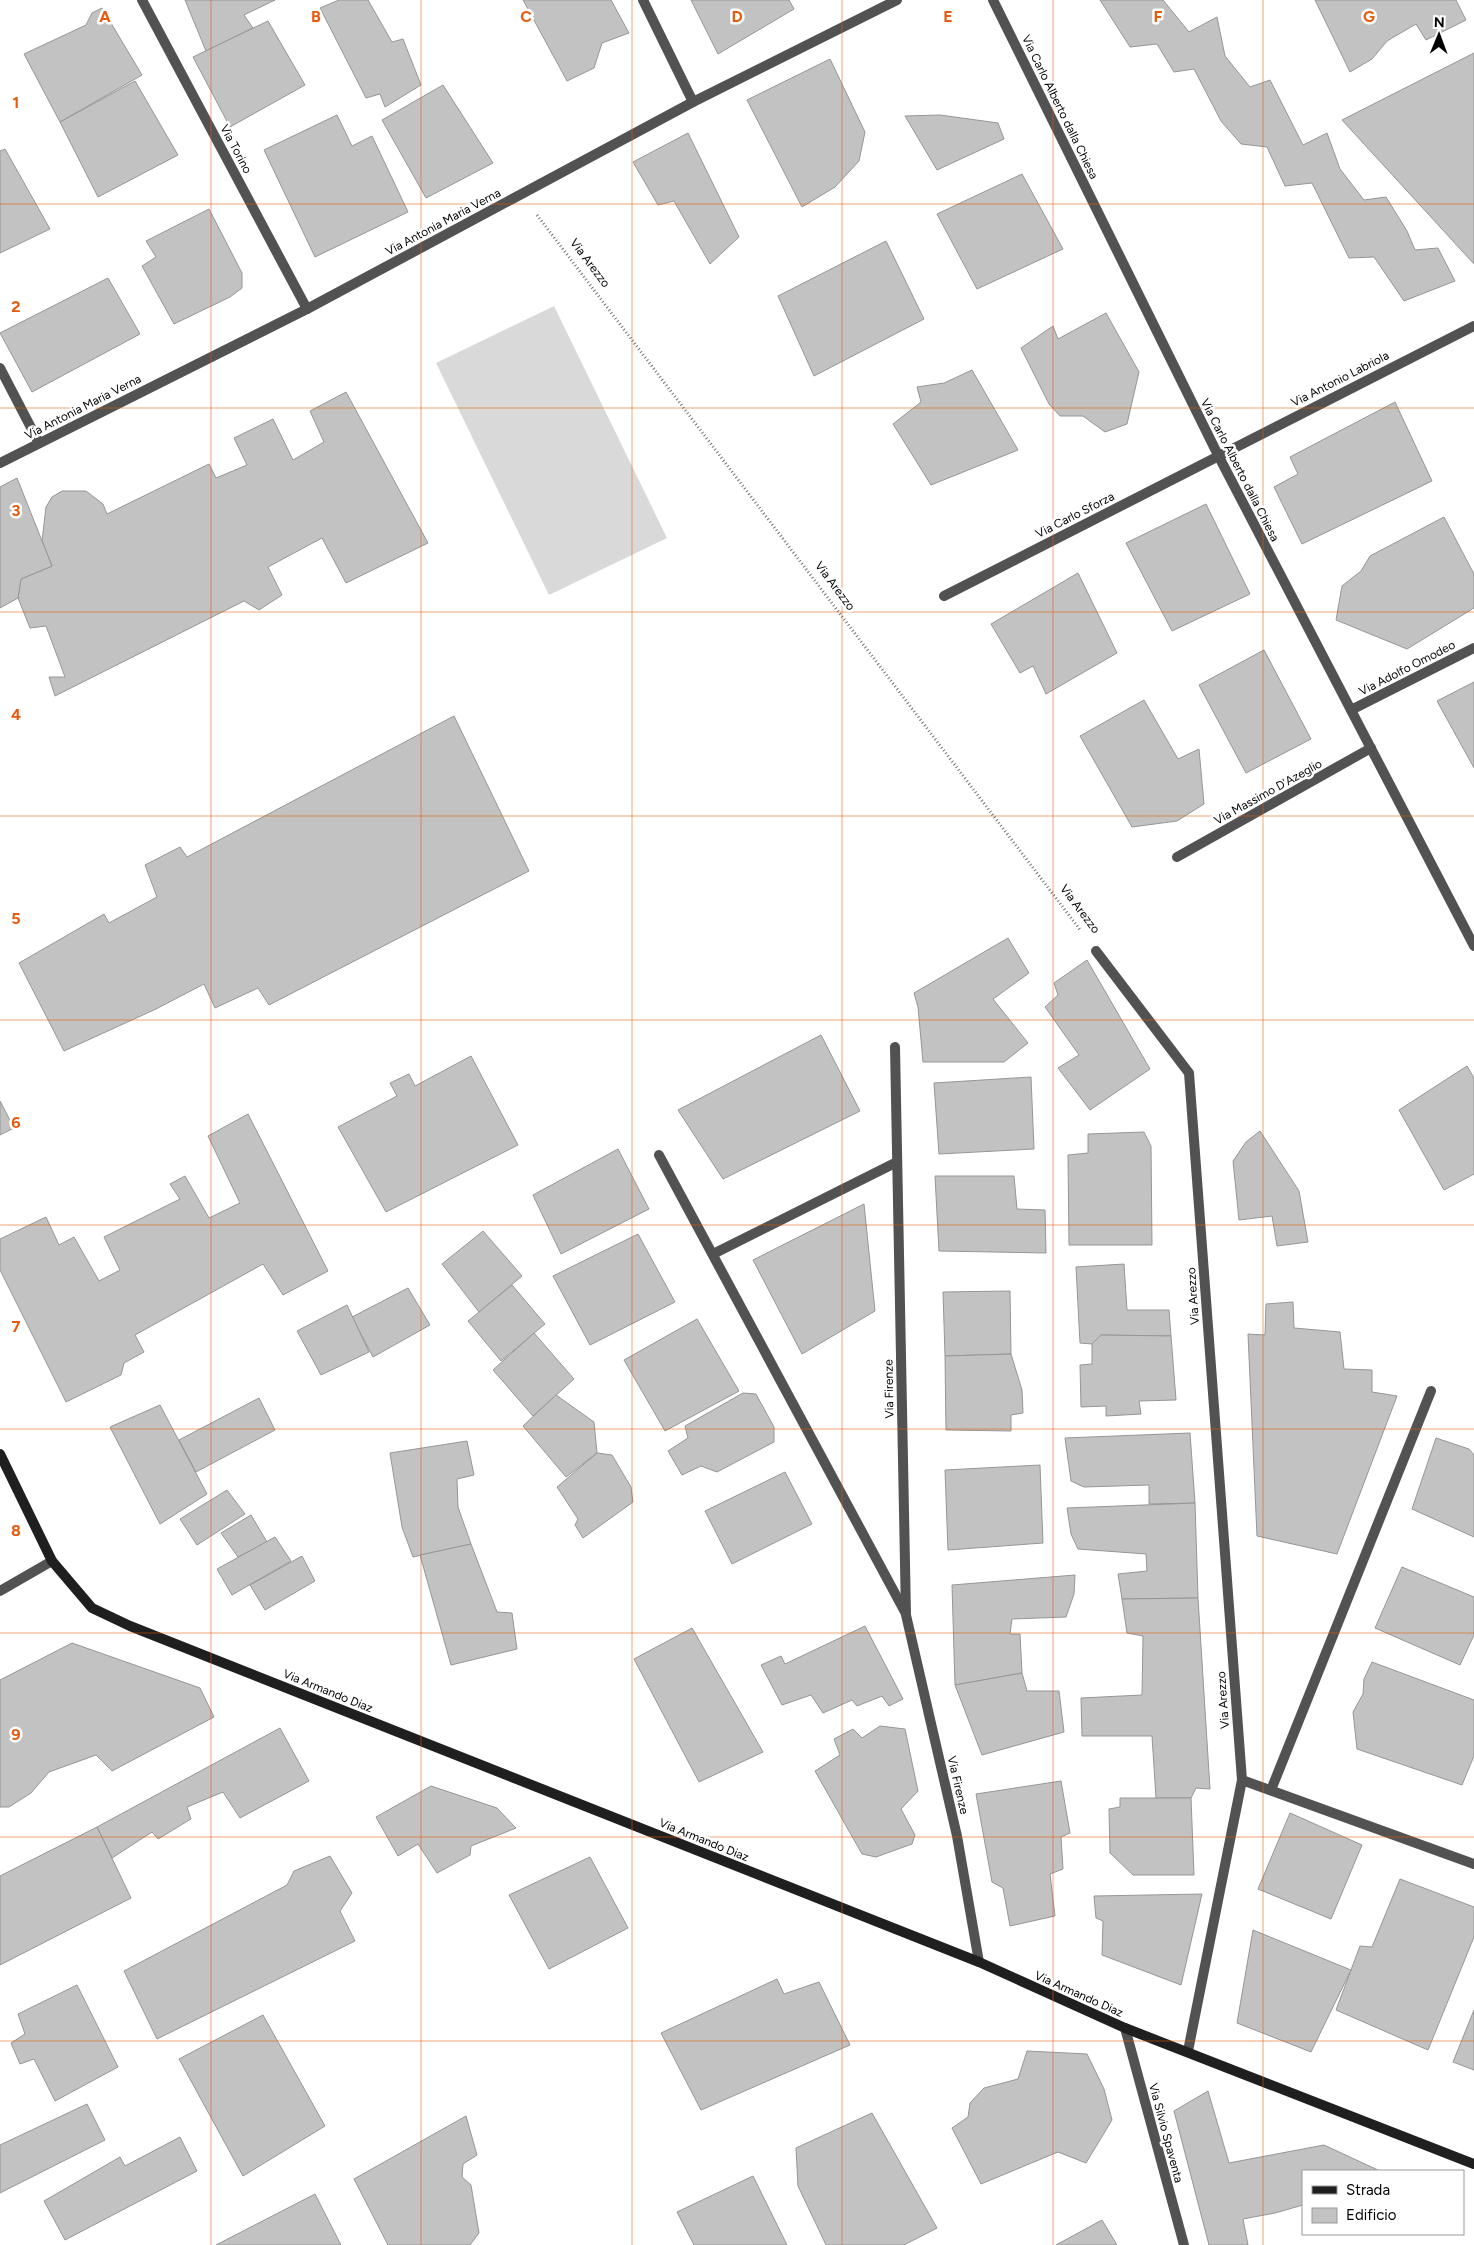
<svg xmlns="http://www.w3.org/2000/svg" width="1474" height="2245" font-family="Figtree,sans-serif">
	<rect width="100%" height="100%" fill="#fff"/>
	<polygon fill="#d9d9d9" points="554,306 667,538 549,595 436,363"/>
	<g fill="#c2c2c2" stroke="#969696">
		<polygon points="185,0 275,0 244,15 253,28 206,51"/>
		<polygon points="339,0 368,0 392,42 403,39 421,85 385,107 380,94 366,98 320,8"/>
		<polygon points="523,0 611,0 629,33 602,43 594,68 567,81"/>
		<polygon points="691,0 789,0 794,9 718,54"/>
		<polygon points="1100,0 1163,0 1189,32 1217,17 1225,56 1250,87 1270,80 1303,145 1327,133 1340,169 1364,200 1386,197 1407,231 1415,250 1438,248 1455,281 1404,301 1374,257 1349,258 1312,183 1285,186 1267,147 1241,144 1221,121 1194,69 1174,72 1157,44 1130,47"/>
		<polygon points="1315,0 1456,0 1466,20 1426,40 1416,24 1387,41 1372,59 1350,72"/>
		<polygon points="102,8 142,75 60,122 24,54 86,25 92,13"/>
		<polygon points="268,21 305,85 230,127 193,57"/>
		<polygon points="1474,53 1474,264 1342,120"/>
		<polygon points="830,59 865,132 859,161 835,187 802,207 747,100"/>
		<polygon points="135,81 178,155 98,197 60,122"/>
		<polygon points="443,85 493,163 426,198 382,120"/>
		<polygon points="337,115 352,146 372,136 408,212 315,257 264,150"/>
		<polygon points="940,115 998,123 1004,139 937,170 905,116"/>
		<polygon points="688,133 739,237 710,264 674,201 658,205 633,162"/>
		<polygon points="5,149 50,229 0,253 0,151"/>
		<polygon points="1022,174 1063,249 977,289 937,214"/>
		<polygon points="209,209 242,273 242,288 230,297 174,324 142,266 156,257 146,241"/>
		<polygon points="886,241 924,319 814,376 778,296"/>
		<polygon points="108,278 140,334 32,392 0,333"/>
		<polygon points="1106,313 1139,372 1127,424 1105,432 1083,416 1060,416 1049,404 1021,348 1053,326 1058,339"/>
		<polygon points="972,370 1018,450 931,485 893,424 921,402 917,387 944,383"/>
		<polygon points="346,392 428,543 346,583 322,538 268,567 282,595 259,610 244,601 55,696 49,677 65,677 46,626 30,628 18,598 21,579 52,566 42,541 46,507 52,497 62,491 86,491 103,504 107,514 209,464 216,478 247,465 234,438 273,419 293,460 324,442 310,411"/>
		<polygon points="1395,402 1432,481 1302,544 1274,487 1298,474 1290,457"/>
		<polygon points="17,478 52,566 21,579 18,598 0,608 0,487"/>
		<polygon points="1206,504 1250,594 1172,631 1126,543"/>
		<polygon points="1444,517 1474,574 1474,608 1407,649 1336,620 1342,586 1361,571 1370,556"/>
		<polygon points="1078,573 1117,653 1046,694 1033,666 1020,673 991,624"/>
		<polygon points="1264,650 1311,739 1246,773 1199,685"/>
		<polygon points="1474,682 1474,768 1437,701"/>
		<polygon points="1144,700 1178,759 1199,749 1204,804 1177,821 1132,827 1080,736"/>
		<polygon points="454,716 529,871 269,1005 258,988 215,1008 204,984 156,1009 64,1051 19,963 104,914 109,923 157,897 145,865 180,847 187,857"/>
		<polygon points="1008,938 1029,973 993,999 1028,1043 1004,1062 923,1062 918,1007 914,993"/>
		<polygon points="1087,960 1150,1069 1090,1110 1058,1068 1079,1055 1045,1007 1058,995 1054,983"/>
		<polygon points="821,1035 860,1111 723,1179 678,1110"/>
		<polygon points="471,1056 518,1145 386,1212 338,1127 397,1096 390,1083 409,1074 415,1086"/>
		<polygon points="1467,1066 1474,1078 1474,1174 1444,1190 1399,1110"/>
		<polygon points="1031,1077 1034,1149 939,1154 934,1083"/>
		<polygon points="0,1101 14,1128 0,1135"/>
		<polygon points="248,1114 328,1271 283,1295 263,1264 135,1335 144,1352 124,1363 121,1375 66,1402 0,1270 0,1239 46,1217 59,1245 74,1237 99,1281 120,1270 104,1237 180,1199 170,1184 185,1176 209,1218 240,1203 208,1136"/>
		<polygon points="1260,1131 1299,1191 1308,1242 1277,1246 1272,1216 1239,1220 1233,1161 1246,1142"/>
		<polygon points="1144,1132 1151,1146 1152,1245 1069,1245 1068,1155 1088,1153 1088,1134"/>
		<polygon points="618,1149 649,1209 561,1254 533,1195"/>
		<polygon points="935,1176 1014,1176 1017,1209 1045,1210 1046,1253 939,1251"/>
		<polygon points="864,1204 875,1311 802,1354 753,1260"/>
		<polygon points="483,1231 522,1276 479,1312 442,1264"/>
		<polygon points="638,1234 675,1302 590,1345 553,1276"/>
		<polygon points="1124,1264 1127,1310 1169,1310 1171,1336 1101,1335 1092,1344 1080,1343 1076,1267"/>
		<polygon points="512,1285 545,1324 501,1361 468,1321"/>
		<polygon points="408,1288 430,1325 373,1357 352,1317"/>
		<polygon points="1010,1291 1011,1354 945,1356 943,1292"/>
		<polygon points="1293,1302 1294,1328 1340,1332 1344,1369 1372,1370 1372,1392 1397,1396 1337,1554 1257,1536 1248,1334 1265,1335 1266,1304"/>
		<polygon points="347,1305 369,1352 321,1375 297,1331"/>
		<polygon points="697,1319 739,1391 665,1431 624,1360"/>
		<polygon points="534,1333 574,1379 533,1416 493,1370"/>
		<polygon points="1101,1335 1171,1336 1176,1400 1139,1401 1141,1414 1106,1416 1106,1406 1081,1407 1080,1365 1092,1364 1092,1344"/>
		<polygon points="1011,1354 1022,1390 1023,1413 1011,1415 1011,1431 946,1430 945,1356"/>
		<polygon points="743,1393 756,1394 774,1427 774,1442 717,1472 701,1466 682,1475 668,1451 688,1438 685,1426"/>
		<polygon points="556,1395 594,1422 597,1453 566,1477 523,1426"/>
		<polygon points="259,1398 275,1430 196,1472 179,1440"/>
		<polygon points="160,1405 207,1494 160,1524 110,1427"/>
		<polygon points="1190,1433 1195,1503 1149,1504 1149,1485 1084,1487 1071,1481 1065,1438"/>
		<polygon points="1436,1438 1469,1449 1474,1455 1474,1537 1412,1509"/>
		<polygon points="467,1441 474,1475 457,1479 458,1507 471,1544 413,1557 402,1527 390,1453"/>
		<polygon points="597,1453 612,1455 631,1487 633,1502 583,1538 575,1525 578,1519 557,1487"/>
		<polygon points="1040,1465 1043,1543 948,1550 945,1470"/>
		<polygon points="785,1472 812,1524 732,1564 705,1511"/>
		<polygon points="227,1490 245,1514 197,1545 180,1519"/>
		<polygon points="1195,1503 1198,1598 1122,1599 1118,1574 1147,1571 1146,1554 1078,1549 1071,1534 1067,1508"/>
		<polygon points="251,1515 267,1542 238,1557 221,1533"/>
		<polygon points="275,1537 291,1561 232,1595 217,1569"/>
		<polygon points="471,1544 497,1612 512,1613 517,1649 451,1665 420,1555"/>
		<polygon points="302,1556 315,1581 265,1610 250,1585"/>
		<polygon points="1402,1567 1474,1597 1474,1635 1460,1665 1375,1628"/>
		<polygon points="1075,1575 1074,1594 1066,1617 1012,1619 1010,1634 1020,1634 1022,1673 955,1685 952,1585"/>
		<polygon points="1198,1598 1210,1789 1196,1788 1191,1798 1156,1798 1152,1736 1082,1736 1081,1698 1142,1695 1143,1636 1127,1633 1122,1599"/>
		<polygon points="865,1626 903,1699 889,1706 882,1696 857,1706 852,1700 823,1713 811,1695 782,1705 761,1665 781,1656 785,1664"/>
		<polygon points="692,1628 763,1752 699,1782 634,1659"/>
		<polygon points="72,1643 200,1688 214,1717 112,1771 96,1755 49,1772 31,1793 9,1807 0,1807 0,1680"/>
		<polygon points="1372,1662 1474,1700 1474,1756 1462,1785 1357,1749 1353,1712 1363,1694 1364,1679"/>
		<polygon points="1022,1673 1027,1691 1059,1691 1064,1732 982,1755 955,1685"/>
		<polygon points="880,1726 905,1729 918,1791 901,1809 915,1835 912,1844 876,1857 862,1854 815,1771 840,1755 834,1739 853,1729 862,1738"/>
		<polygon points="280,1728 309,1781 240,1818 223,1792 187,1807 191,1819 158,1839 152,1832 112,1858 97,1827"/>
		<polygon points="1061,1781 1070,1833 1061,1837 1063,1869 1050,1874 1055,1916 1010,1926 1003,1888 992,1882 976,1794"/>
		<polygon points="431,1786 497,1808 516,1828 471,1846 470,1855 437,1873 418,1844 398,1856 376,1817"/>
		<polygon points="1120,1798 1191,1798 1194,1875 1133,1875 1110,1853 1109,1809 1120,1807"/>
		<polygon points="1290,1813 1362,1845 1331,1919 1258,1889"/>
		<polygon points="97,1827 131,1898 0,1965 0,1876"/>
		<polygon points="330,1856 352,1893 340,1911 355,1941 157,2039 124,1971 287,1885 294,1871"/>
		<polygon points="590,1857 628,1928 549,1969 509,1895"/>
		<polygon points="1400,1879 1474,1907 1474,1937 1428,2050 1336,2010 1360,1946 1372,1947"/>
		<polygon points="1202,1894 1181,1985 1102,1955 1103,1921 1096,1918 1094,1896"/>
		<polygon points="1253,1930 1351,1970 1311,2052 1237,2023"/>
		<polygon points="777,1979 784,1994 819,1982 850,2045 701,2110 661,2033"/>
		<polygon points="77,1985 118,2067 55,2101 34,2059 20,2064 11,2043 25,2034 18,2014"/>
		<polygon points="1474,2010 1474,2070 1453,2062"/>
		<polygon points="263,2015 325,2126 243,2176 179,2059"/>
		<polygon points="1027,2051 1087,2054 1104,2089 1112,2120 1086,2163 1058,2152 981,2184 952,2128 968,2117 970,2103 984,2088 1018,2079"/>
		<polygon points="1208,2091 1229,2163 1324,2145 1380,2171 1303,2171 1303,2205 1275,2213 1243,2219 1248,2245 1209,2245 1174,2111"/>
		<polygon points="87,2104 105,2140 0,2193 0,2145"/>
		<polygon points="872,2113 937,2228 904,2245 826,2245 798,2186 796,2148"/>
		<polygon points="466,2116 477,2155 463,2164 462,2177 471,2185 479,2233 470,2245 388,2245 354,2179"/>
		<polygon points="180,2137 197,2171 65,2240 44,2201 120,2157 125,2166"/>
		<polygon points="753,2176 787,2245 694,2245 677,2212"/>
		<polygon points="315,2194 341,2245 216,2245"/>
		<polygon points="1102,2220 1117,2245 1056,2245"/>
	</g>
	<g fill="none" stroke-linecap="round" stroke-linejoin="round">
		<polyline stroke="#747474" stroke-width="3" stroke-dasharray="1 2.5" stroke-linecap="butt" points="537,215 1081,931"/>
		<g stroke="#525252" stroke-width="10">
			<polyline points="142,0 307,309"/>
			<polyline points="643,0 693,102"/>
			<polyline points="993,0 1218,455 1474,946"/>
			<polyline points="0,368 39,443"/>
			<polyline points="0,463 307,309 693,102 897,0"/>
			<polyline points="944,596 1474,326"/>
			<polyline points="1351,710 1474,648"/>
			<polyline points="1177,857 1371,748"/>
			<polyline points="1096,951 1189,1073 1242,1780 1188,2051"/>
			<polyline points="895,1047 906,1615 957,1836 979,1962"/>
			<polyline points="659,1155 905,1612"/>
			<polyline points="713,1254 897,1162"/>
			<polyline points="0,1591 52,1561"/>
			<polyline points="1242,1780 1474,1864"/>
			<polyline points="1271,1790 1431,1391"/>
			<polyline points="1125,2028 1184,2245"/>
		</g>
		<polyline stroke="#1f1f1f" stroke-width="10" points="0,1454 52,1561 92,1608 130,1626 979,1962 1125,2028 1474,2164"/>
	</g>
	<path fill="none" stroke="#e8590c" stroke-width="1" stroke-opacity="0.55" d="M 211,0 L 211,2245M 421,0 L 421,2245M 632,0 L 632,2245M 842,0 L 842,2245M 1053,0 L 1053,2245M 1263,0 L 1263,2245M 0,204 L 1474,204M 0,408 L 1474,408M 0,612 L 1474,612M 0,816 L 1474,816M 0,1020 L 1474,1020M 0,1225 L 1474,1225M 0,1429 L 1474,1429M 0,1633 L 1474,1633M 0,1837 L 1474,1837M 0,2041 L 1474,2041"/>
	<g text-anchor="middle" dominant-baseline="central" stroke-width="5" stroke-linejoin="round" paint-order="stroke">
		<g font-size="12" fill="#000" stroke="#fff">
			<text transform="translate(1060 107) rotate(64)">Via Carlo Alberto dalla Chiesa</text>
			<text transform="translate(236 149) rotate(62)">Via Torino</text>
			<text transform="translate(443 222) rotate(-28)">Via Antonia Maria Verna</text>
			<text transform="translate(590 263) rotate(53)">Via Arezzo</text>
			<text transform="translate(1340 379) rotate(-27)">Via Antonio Labriola</text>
			<text transform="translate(83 407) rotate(-27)">Via Antonia Maria Verna</text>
			<text transform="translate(1240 470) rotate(63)">Via Carlo Alberto dalla Chiesa</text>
			<text transform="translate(1075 515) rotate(-27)">Via Carlo Sforza</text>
			<text transform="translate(835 586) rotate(53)">Via Arezzo</text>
			<text transform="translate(1407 668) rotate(-27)">Via Adolfo Omodeo</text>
			<text transform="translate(1268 792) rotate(-29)">Via Massimo D'Azeglio</text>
			<text transform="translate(1080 909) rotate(53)">Via Arezzo</text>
			<text transform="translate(1193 1296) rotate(-94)">Via Arezzo</text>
			<text transform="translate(889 1389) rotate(-91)">Via Firenze</text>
			<text transform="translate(328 1691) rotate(22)">Via Armando Diaz</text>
			<text transform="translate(1223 1700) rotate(-94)">Via Arezzo</text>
			<text transform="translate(958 1785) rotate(77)">Via Firenze</text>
			<text transform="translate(704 1840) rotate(22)">Via Armando Diaz</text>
			<text transform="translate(1079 1994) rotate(24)">Via Armando Diaz</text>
			<text transform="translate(1166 2133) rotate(75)">Via Silvio Spaventa</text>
		</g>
	</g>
	<g font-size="16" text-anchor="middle" font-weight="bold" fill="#e8590c" stroke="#fff" stroke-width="5" stroke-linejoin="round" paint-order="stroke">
		<text x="105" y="22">A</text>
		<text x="316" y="22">B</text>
		<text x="526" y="22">C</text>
		<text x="737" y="22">D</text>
		<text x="948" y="22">E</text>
		<text x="1158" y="22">F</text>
		<text x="1369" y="22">G</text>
		<text x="16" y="108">1</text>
		<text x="16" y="312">2</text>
		<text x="16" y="516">3</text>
		<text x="16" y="720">4</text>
		<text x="16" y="924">5</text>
		<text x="16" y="1128">6</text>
		<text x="16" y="1332">7</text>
		<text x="16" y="1536">8</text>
		<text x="16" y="1740">9</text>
	</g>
	<rect x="1302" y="2170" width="162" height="65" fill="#ffffff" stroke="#999999"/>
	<rect x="1312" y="2186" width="25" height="8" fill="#1f1f1f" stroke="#999999"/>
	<text x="1346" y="2195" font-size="15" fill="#000000">Strada</text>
	<rect x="1312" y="2208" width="25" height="15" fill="#c2c2c2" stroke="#999999"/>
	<text x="1346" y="2220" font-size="15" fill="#000000">Edificio</text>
	<g transform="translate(1439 35) rotate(1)" stroke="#ffffff" stroke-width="4" paint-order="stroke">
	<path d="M0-4L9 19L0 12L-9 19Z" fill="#000000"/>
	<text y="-8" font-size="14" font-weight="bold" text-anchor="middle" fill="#000000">N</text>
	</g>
</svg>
